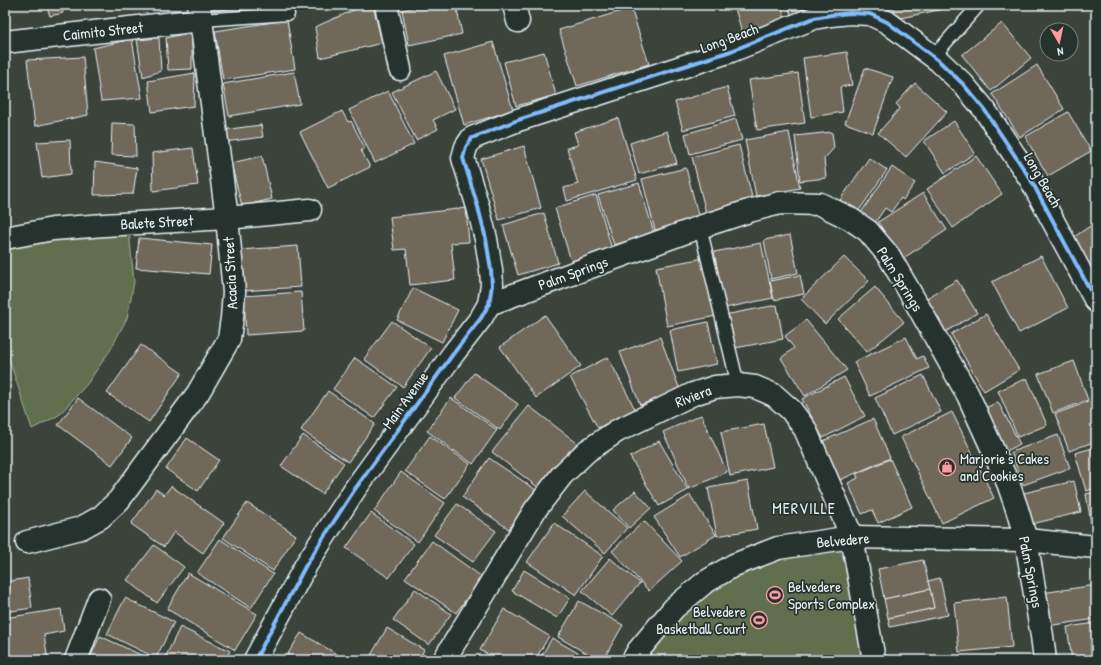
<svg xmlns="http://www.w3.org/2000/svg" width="1101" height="665" font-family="'Patrick Hand',sans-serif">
	<rect width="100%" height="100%" fill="#3c433a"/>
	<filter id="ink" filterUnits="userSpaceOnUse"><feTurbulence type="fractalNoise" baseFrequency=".025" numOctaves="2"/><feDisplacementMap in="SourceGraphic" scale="8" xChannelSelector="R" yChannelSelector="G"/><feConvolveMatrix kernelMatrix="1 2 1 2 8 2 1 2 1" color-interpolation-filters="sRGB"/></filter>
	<g filter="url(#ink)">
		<g fill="#616f50" stroke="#a4b0a4">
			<polygon points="129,231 134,282 127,318 111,349 87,384 59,415 32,429 5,347 5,246 53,235"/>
			<polygon points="844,546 866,660 639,660 686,604 746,564"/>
		</g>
		<g fill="#706858" stroke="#e8f1f8">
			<polygon points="46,5 62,5 63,13 50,16"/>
			<polygon points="214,5 251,5 214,11"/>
			<polygon points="365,5 373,5 382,43 320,58 315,27"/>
			<polygon points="423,5 456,5 462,34 409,45 402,10"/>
			<polygon points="734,5 781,5 785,19 742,32"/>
			<polygon points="788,5 827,5 791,15"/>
			<polygon points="893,5 942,5 943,9 896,19"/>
			<polygon points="631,8 649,64 577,86 559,30"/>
			<polygon points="287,20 295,69 223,80 215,31"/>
			<polygon points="1002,23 1031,58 991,91 962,55"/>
			<polygon points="192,32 192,69 168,70 166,38"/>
			<polygon points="159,38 161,71 143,77 137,40"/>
			<polygon points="132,39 142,98 101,101 93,48"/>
			<polygon points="493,42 513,110 464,125 444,56"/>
			<polygon points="544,52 556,95 516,106 504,62"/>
			<polygon points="847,52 852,85 840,87 843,112 811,117 803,58"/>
			<polygon points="83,57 88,115 35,126 27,60"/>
			<polygon points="1037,65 1064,109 1020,137 992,94"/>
			<polygon points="865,68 893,77 873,133 845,123"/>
			<polygon points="436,71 455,109 433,120 438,129 416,140 392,92"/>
			<polygon points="294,72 300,104 229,116 223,84"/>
			<polygon points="195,73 194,106 152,112 148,81"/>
			<polygon points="798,73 805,123 757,130 749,80"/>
			<polygon points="915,83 947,112 906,157 878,133 900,108 896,104"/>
			<polygon points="727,87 735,116 683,130 675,102"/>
			<polygon points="388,91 414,144 375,163 349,110"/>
			<polygon points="342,111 348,122 351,121 365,148 361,150 370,167 328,188 300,132"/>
			<polygon points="1068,112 1091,151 1048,176 1025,137"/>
			<polygon points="618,118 637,180 567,201 564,188 578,184 567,148 578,145 574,132"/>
			<polygon points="736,119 742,140 690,154 685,134"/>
			<polygon points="954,121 975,153 945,173 924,141"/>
			<polygon points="112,123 135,124 136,156 111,155"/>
			<polygon points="261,125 263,137 224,142 222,130"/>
			<polygon points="667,131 677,163 639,174 630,143"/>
			<polygon points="789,132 800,188 756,196 745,140"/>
			<polygon points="832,132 834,148 824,159 826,178 800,181 795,136"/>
			<polygon points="70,140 71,174 42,178 37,142"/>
			<polygon points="739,145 753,201 706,213 692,157"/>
			<polygon points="524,146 541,208 499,220 481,159"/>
			<polygon points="193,148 198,185 153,191 152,153"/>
			<polygon points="262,156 272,199 242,206 231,163"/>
			<polygon points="976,156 1002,194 953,228 927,189"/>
			<polygon points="869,158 887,170 858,212 840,200"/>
			<polygon points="95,162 137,168 133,194 94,195"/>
			<polygon points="892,167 915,183 903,200 901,198 891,212 885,208 872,227 858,217"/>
			<polygon points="686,168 699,219 655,230 642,179"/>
			<polygon points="639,183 654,233 614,245 598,195"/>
			<polygon points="923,193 947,230 902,259 878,222"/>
			<polygon points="596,195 612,249 571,261 555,208"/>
			<polygon points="466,208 469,242 451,243 455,280 410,285 406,249 394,250 390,217"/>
			<polygon points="544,213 558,263 518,275 503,225"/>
			<polygon points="1096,222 1096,272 1094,273 1071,239"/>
			<polygon points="790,235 798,273 771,279 764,240"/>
			<polygon points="139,238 212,245 209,274 136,268"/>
			<polygon points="761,243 773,298 725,308 714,252"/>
			<polygon points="298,246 301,287 242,291 239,250"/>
			<polygon points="1041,256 1068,308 1019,333 992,282"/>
			<polygon points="844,257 869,281 825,324 801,299"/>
			<polygon points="704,258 716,316 667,326 656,267"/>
			<polygon points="800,275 804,294 774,300 770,281"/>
			<polygon points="957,280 977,313 940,335 920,302"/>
			<polygon points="875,287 904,322 867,352 838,319"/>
			<polygon points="413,288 458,310 442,342 397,320"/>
			<polygon points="301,292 304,331 246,335 244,296"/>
			<polygon points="777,305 783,339 730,349 724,315"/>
			<polygon points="986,314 1019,370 984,391 951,334"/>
			<polygon points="545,315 581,366 536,398 500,347"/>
			<polygon points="806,320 847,370 805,396 781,358 794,348 785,336"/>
			<polygon points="392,321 431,348 403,387 364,359"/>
			<polygon points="708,322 717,364 678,372 670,330"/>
			<polygon points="660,337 680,390 640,405 620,352"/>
			<polygon points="906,337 917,359 923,356 929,368 870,396 854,362"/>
			<polygon points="141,345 182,373 149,422 107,393"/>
			<polygon points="608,357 635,409 598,428 570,377"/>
			<polygon points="355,358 397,387 374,418 333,389"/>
			<polygon points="1074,361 1088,400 1053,413 1038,374"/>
			<polygon points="474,373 518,404 500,430 455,398"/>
			<polygon points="923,375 941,412 892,435 875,398"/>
			<polygon points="844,377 865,416 823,438 802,399"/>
			<polygon points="1027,378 1047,425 1018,437 998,391"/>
			<polygon points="328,391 375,424 348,462 301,430"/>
			<polygon points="78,398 132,438 112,465 58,425"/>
			<polygon points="451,398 497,430 473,464 427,431"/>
			<polygon points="1096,399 1096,441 1069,451 1055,414"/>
			<polygon points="998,402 1020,444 1001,454 979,411"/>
			<polygon points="529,406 577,443 540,489 492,452"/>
			<polygon points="952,412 994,498 942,523 901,437"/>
			<polygon points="701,415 727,472 689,489 663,432"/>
			<polygon points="873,419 890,458 840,480 823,441"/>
			<polygon points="764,424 773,467 730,476 721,432"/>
			<polygon points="303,435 344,463 322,494 281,466"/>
			<polygon points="1058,435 1070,468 1023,485 1011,452"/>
			<polygon points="430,436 470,464 445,499 405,471"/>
			<polygon points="187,438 219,460 198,491 166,469"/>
			<polygon points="659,441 688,490 659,506 630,457"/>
			<polygon points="1096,447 1096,488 1086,491 1075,453"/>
			<polygon points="489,458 536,490 509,529 462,497"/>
			<polygon points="890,459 912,507 878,523 872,510 862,514 848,483 858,478 856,474"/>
			<polygon points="401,472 445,503 418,542 374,511"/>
			<polygon points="748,481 757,529 717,536 708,488"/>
			<polygon points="1074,481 1081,512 1032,524 1024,493"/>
			<polygon points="171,486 224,523 203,553 174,532 164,547 131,524 156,489 164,495"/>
			<polygon points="585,491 627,528 605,553 562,516"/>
			<polygon points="635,491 651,508 629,528 613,510"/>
			<polygon points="1096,492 1096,528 1092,528 1086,494"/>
			<polygon points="690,495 716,535 680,557 654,517"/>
			<polygon points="247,503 296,535 273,571 223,538"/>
			<polygon points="457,504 496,531 473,562 434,535"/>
			<polygon points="371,513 414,544 389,578 346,548"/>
			<polygon points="644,521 682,561 649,591 612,551"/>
			<polygon points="554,523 603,556 576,595 527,562"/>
			<polygon points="220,539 273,574 251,608 197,573"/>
			<polygon points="432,541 482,577 456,613 405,578"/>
			<polygon points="154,545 184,567 157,603 127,580"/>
			<polygon points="610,558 640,583 612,616 582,591"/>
			<polygon points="923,560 930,589 884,599 878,569"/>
			<polygon points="524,570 570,598 557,618 512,591"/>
			<polygon points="188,573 257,614 235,650 167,609"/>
			<polygon points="28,578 32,608 5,612 5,582"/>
			<polygon points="940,578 948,615 890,627 888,618 934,608 928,581"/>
			<polygon points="1096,585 1096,619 1047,626 1042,593"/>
			<polygon points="415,589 451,614 429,645 393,620"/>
			<polygon points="930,589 934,608 888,618 884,599"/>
			<polygon points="1007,597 1012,647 959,652 954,603"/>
			<polygon points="125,598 174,622 156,658 107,634"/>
			<polygon points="579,601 623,625 603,660 598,660 558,637"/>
			<polygon points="61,609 64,631 44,635 48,660 5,660 5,618"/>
			<polygon points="504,609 549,636 535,660 497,660 480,650"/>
			<polygon points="1096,623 1096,660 1072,660 1067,627"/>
			<polygon points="180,627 230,651 225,660 164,660"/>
			<polygon points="387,628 424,650 418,660 379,660 371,655"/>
			<polygon points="301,633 340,656 337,660 284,660"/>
			<polygon points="100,636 152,660 89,660"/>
			<polygon points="552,638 590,660 539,660"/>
			<polygon points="351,654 362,660 347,660"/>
			<polygon points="478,656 486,660 476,660"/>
		</g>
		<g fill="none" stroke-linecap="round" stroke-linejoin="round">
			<g stroke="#e8f1f8" stroke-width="15">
				<g id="service">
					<polyline points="201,20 288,14"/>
					<polyline points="933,57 979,5"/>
					<polyline points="700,227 738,385"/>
				</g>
			</g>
			<g stroke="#e8f1f8" stroke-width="25">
				<g id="minor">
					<polyline points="386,5 400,69"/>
					<polyline points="514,5 518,21"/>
					<polyline points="5,42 201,20"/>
					<polyline points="5,238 53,229 104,225 227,218 310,210"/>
					<polyline points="489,304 700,227 749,211 780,203 820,204 849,218 868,231 889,256 915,301 968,395 1008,483 1017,509 1026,540 1042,636 1045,660"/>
					<polyline points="27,542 81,528 101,517 119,500 198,393 229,339 232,318 234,292 227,218 199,5"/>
					<polyline points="76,660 99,599"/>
					<polyline points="255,660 306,565 329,529 355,489 453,354 481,318 489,304 492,285 491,270 486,239 478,207 463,158 466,147 472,138 518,120 731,51 814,18 831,15 850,13 870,14 887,22 939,61 963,84 984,109 1031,180 1096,301"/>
					<polyline points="444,660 535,510 562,475 587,451 617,431 693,394 715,387 738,385 755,387 774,395 791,410 805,429 852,537 874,660"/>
					<polyline points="633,660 638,651 674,608 704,583 734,565 778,548 852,537 1026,540 1096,547"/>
				</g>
			</g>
			<use href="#service" stroke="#26332d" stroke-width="12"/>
			<use href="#minor" stroke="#26332d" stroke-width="22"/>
			<g stroke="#26332d" stroke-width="6">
				<polyline id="cycleway" points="255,660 306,565 329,529 355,489 453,354 481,318 489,304 492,285 491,270 486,239 478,207 463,158 466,147 472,138 518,120 731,51 814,18 831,15 850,13 870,14 887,22 939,61 963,84 984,109 1031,180 1096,301"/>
			</g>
			<use href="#cycleway" stroke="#80bcff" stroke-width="4"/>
		</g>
	</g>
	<defs>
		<g id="shop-ring" transform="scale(0.9)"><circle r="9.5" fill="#26332d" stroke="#ff9aa2" stroke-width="1.5"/><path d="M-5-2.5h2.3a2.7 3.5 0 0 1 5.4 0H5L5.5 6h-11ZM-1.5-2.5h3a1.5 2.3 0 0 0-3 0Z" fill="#ff9aa2"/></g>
		<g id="stadium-ring" transform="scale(0.9)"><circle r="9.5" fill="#26332d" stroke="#ff9aa2" stroke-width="1.5"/><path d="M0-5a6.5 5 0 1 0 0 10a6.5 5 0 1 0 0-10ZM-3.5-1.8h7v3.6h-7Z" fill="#ff9aa2"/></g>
	</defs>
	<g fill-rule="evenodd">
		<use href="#shop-ring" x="947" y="467"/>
		<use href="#stadium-ring" x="775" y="595"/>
		<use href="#stadium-ring" x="759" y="620"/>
	</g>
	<g text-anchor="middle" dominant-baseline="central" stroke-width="3.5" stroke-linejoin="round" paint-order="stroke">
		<g font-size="15" fill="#e8f1f8" stroke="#26332d">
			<text transform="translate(103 31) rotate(-6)">Caimito Street</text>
			<text transform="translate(729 38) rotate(-20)">Long Beach</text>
			<text transform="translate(1043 180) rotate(60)">Long Beach</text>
			<text transform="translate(157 222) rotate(-3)">Balete Street</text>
			<text transform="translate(230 273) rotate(-93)">Acacia Street</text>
			<text transform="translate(573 273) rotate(-20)">Palm Springs</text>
			<text transform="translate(900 279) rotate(58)">Palm Springs</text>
			<text transform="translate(693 396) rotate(-21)">Riviera</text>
			<text transform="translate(405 400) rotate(-54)">Main Avenue</text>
			<text transform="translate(843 540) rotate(-5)">Belvedere</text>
			<text transform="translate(1031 572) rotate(79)">Palm Springs</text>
		</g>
		<g font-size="15" fill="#e8f1f8" stroke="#26332d" text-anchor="start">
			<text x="960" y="458">Marjorie's Cakes<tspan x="960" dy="17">and Cookies</tspan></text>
			<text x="788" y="586">Belvedere<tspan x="788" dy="17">Sports Complex</tspan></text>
			<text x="746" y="611" text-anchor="end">Belvedere<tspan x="746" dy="17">Basketball Court</tspan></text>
		</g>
		<g font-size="16" letter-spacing="1" fill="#e8f1f8" stroke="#26332d">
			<text x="804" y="508">MERVILLE</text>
		</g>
	</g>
	<rect width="1101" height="665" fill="none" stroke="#26332d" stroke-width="20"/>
	<rect x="10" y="10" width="1081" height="645" fill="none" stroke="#e8f1f8" stroke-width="1.5" filter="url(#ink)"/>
	<g transform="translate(1059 42) rotate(171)"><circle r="19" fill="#26332d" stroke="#747f7e"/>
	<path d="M0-3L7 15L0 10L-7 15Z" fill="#ff9aa2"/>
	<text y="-6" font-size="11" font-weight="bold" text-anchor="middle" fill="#e8f1f8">N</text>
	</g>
</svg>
